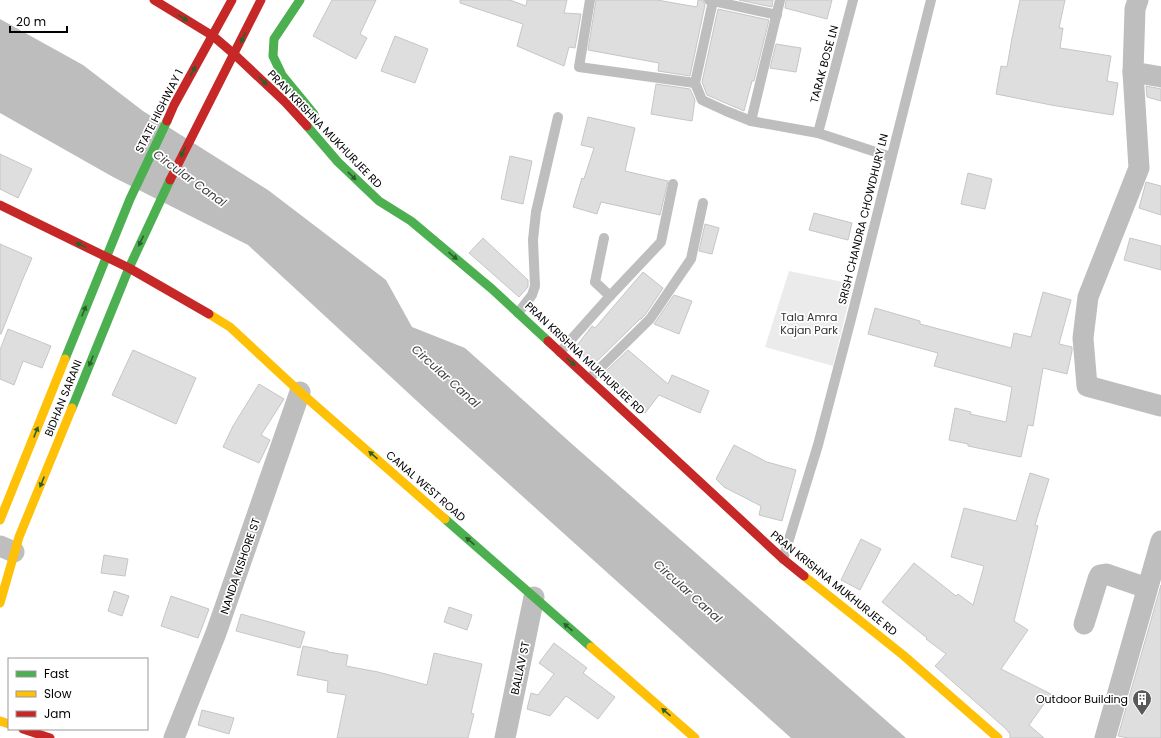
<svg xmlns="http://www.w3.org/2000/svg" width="1161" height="738" font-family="Poppins,sans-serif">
	<rect width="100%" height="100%" fill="#fff"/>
	<polygon fill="#ebebeb" points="789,271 853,284 833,366 765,347"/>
	<polygon fill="#bdbdbd" points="0,19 83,65 143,111 268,190 386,280 412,327 465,348 572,444 906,738 791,738 431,414 248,245 113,177 0,113"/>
	<g fill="#dedede" stroke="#c6c6c6">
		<polygon points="332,0 376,0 360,34 367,38 356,59 313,36"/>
		<polygon points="460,0 510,0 526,6 527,0 567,0 564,13 581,14 575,48 569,47 564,66 517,46 523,24 460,3"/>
		<polygon points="596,0 657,0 697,7 698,0 703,0 705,5 690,76 658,71 659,63 588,50"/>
		<polygon points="739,0 773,0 772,7"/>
		<polygon points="786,0 832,0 827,19 785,8"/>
		<polygon points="1020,0 1065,0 1059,28 1063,28 1060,48 1111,56 1107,81 1118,83 1113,115 1051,105 996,94 1001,66 1007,67 1012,38"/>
		<polygon points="718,9 769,20 754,81 752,81 744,111 707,95 702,82"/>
		<polygon points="395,36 428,49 415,83 381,71"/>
		<polygon points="776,44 801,48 796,72 770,68"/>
		<polygon points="656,84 690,89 695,100 692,121 651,114"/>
		<polygon points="1146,86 1161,89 1161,101 1147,97"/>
		<polygon points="588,117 635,128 625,171 668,181 660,215 601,202 597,214 573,207 582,178 584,179 594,148 581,145"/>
		<polygon points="0,154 32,169 18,198 0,189"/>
		<polygon points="510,156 532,161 523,204 501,199"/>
		<polygon points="968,173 992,179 985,209 961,204"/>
		<polygon points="1146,182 1161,186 1161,215 1139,208"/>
		<polygon points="814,213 852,223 848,240 809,230"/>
		<polygon points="705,224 719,228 712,254 699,251"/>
		<polygon points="483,238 528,280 528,287 519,297 469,253"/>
		<polygon points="1130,238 1161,246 1161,270 1124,260"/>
		<polygon points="0,244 32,258 22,281 1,334 0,334"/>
		<polygon points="643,272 663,288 645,315 641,319 640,319 593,365 575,348 592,326 595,328"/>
		<polygon points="1043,292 1071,300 1059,344 1072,347 1072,351 1067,374 1043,368 1033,426 1028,425 1021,457 968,446 968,444 949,440 955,408 971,412 970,414 1006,422 1012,387 934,366 938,353 868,334 875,308 920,321 920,324 1011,348 1014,333 1031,337"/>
		<polygon points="674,295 692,301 679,334 654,324"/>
		<polygon points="8,329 51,346 42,368 23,361 14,385 0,379 0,350"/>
		<polygon points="133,350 196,378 176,424 112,395"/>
		<polygon points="628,350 668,384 672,375 709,391 700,413 659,395 645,413 603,374"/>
		<polygon points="259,384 284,399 261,435 270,440 259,463 223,447 233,426"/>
		<polygon points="734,445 767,462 796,470 782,521 759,515 761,506 724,487 716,479"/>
		<polygon points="1030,473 1049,479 1035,525 1038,526 1014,621 1028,630 1001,669 1051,694 1029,725 1044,738 1010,738 1010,734 1006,729 935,666 946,654 926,639 927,638 882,602 914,563 956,596 958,594 973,605 984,566 951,557 964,508 1016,521"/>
		<polygon points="861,539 881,549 860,590 841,580"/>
		<polygon points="104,555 128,559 125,576 101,573"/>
		<polygon points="1161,585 1161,738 1128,738 1118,736"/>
		<polygon points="114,591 129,596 122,616 108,611"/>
		<polygon points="171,596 209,609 198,638 161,626"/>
		<polygon points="449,607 472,615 467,630 444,622"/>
		<polygon points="241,614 305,632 300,648 236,631"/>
		<polygon points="554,643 587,668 583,673 615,697 598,719 566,696 550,716 527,709 531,693 538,695 554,674 539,663"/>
		<polygon points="303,646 328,651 328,652 348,655 346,666 378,672 427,685 434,653 482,664 471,713 474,714 468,738 337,738 346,695 327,692 328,681 297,675"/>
		<polygon points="202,710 234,718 229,734 198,725"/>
	</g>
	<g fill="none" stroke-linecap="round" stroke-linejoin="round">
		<g stroke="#bebebe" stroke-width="10">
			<polyline points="590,0 579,67 695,83 713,1"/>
			<polyline points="709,0 777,15"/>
			<polyline points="695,83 702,100 726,111 751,121 818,133 891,157"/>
			<polyline points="751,121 780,0"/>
			<polyline points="818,133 853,0"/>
			<polyline points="604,238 595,282 610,296"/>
			<polyline points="518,313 532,295 535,286 533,240 536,212 558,117"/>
			<polyline points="560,352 610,296 661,242 673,184"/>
			<polyline points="589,379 650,319 691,259 703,203"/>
			<polyline points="783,559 818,445 851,319 931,0"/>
		</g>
		<g stroke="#bebebe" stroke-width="21">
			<polyline points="1138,0 1135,9 1133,72 1139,168 1088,297 1083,338 1087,386 1161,406"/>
			<polyline points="1133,72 1161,77"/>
			<polyline points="0,546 14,552"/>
			<polyline points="1084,624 1098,579 1100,575 1106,574 1147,588"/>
			<polyline points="174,738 216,633 300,392"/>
			<polyline points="505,738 534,597"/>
			<polyline points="1105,738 1161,541"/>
		</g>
		<g stroke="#4caf50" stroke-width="9">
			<polyline points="300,0 274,39 273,56 282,75 314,114"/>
			<polyline points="307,126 338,162 379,201 411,221 492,289 548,341"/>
			<polyline points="65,359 130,199 167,121"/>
			<polyline points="72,408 129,268 170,180"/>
			<polyline points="445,519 591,647"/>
		</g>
		<g stroke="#ffc107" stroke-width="9">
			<polyline points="209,314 230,327 300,392 445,519"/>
			<polyline points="0,520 65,359"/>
			<polyline points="804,576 903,655 998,738"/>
			<polyline points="0,603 19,537 72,408"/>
			<polyline points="591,647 695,738"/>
			<polyline points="0,721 9,724"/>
		</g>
		<g stroke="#c62828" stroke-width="9">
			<polyline points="154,0 213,36 234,54 285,102 307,126"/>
			<polyline points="167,121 174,105 232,0"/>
			<polyline points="170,180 261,0"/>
			<polyline points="0,205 129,268 209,314"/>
			<polyline points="548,341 783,559 804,576"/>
			<polyline points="23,729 50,738"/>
		</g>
	</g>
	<defs><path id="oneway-solid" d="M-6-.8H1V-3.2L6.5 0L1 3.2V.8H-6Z"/></defs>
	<g fill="#2a602c">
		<use href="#oneway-solid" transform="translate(183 18) rotate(32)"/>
		<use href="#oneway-solid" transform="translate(243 38) rotate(116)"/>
		<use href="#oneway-solid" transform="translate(193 71) rotate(-61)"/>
		<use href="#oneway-solid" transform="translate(263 81) rotate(43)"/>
		<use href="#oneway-solid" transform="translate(183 152) rotate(116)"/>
		<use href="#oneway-solid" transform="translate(352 176) rotate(44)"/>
		<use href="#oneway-solid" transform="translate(141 241) rotate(115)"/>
		<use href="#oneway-solid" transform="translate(81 245) rotate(-154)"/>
		<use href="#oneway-solid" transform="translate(453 256) rotate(40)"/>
		<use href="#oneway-solid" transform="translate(84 311) rotate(-68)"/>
		<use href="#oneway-solid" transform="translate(91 361) rotate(112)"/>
		<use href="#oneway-solid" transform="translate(571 362) rotate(42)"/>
		<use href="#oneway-solid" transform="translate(36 432) rotate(-68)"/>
		<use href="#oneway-solid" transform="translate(373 455) rotate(-139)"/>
		<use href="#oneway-solid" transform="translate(42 482) rotate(112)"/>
		<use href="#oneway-solid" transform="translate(470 541) rotate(-139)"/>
		<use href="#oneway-solid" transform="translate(568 627) rotate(-139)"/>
		<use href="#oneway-solid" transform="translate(666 712) rotate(-139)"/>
	</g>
	<defs>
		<g id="building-pin" transform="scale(1)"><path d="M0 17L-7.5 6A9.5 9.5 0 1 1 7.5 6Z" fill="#595959" stroke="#fff"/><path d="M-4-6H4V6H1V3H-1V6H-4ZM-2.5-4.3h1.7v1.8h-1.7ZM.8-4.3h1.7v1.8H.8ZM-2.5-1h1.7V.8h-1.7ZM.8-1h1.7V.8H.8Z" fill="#fff"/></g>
	</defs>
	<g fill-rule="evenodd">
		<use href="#building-pin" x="1142" y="699"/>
	</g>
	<g text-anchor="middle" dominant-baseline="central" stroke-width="3.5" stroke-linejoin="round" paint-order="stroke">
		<g font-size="11" fill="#000" stroke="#fff">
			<text transform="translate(824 64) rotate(-75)">TARAK BOSE LN</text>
			<text transform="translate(159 111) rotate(-63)">STATE HIGHWAY 1</text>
			<text transform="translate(325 129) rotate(46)">PRAN KRISHNA MUKHURJEE RD</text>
			<text transform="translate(863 219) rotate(-76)">SRISH CHANDRA CHOWDHURY LN</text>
			<text transform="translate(585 358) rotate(43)">PRAN KRISHNA MUKHURJEE RD</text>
			<text transform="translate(63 398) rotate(-68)">BIDHAN SARANI</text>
			<text transform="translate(426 486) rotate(41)">CANAL WEST ROAD</text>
			<text transform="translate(240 566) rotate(-71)">NANDA KISHORE ST</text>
			<text transform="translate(834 583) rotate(39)">PRAN KRISHNA MUKHURJEE RD</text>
			<text transform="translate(520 668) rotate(-78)">BALLAV ST</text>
		</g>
		<g font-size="11" fill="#313131" stroke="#fff">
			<text x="809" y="317">Tala Amra<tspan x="809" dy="13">Kajan Park</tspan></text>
		</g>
		<g font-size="11" fill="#000" stroke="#fff" text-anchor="end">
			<text x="1128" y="699">Outdoor Building</text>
		</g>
		<g font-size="12" font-style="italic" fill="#424242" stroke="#fff">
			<text transform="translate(190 178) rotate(36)">Circular Canal</text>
			<text transform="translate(446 376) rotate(42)">Circular Canal</text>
			<text transform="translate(688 591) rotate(42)">Circular Canal</text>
		</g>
	</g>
	<rect x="8" y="658" width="140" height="72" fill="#ffffff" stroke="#999999"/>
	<rect x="16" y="671" width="20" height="6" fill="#4caf50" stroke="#999999"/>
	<text x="44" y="678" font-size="12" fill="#000000">Fast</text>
	<rect x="16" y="691" width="20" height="6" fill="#ffc107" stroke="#999999"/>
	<text x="44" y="698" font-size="12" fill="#000000">Slow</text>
	<rect x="16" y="711" width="20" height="6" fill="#c62828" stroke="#999999"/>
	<text x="44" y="718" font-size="12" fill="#000000">Jam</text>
	<path d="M10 26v6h57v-6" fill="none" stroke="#000000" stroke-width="2"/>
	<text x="16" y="26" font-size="12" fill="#000000" stroke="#ffffff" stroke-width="3" paint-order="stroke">20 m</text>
</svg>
